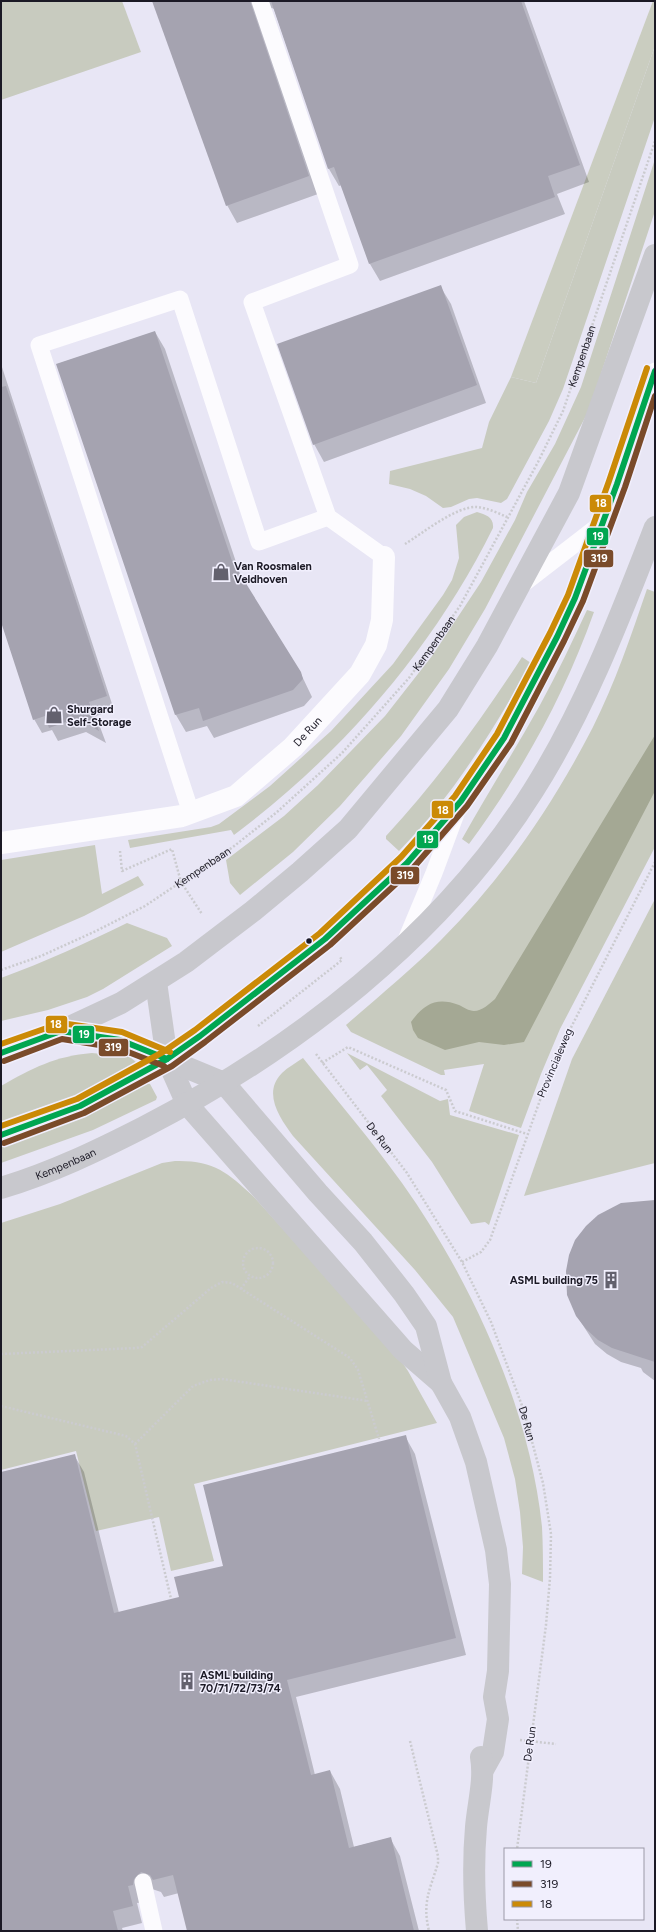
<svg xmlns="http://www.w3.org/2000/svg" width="656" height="1932" font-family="Figtree,sans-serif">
	<rect width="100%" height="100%" fill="#e8e6f5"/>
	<g fill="#c8cbbf">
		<polygon points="1,1 122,1 141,52 1,100"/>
		<polygon points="655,46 655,117 563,389 549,421 507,499 501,503 477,498 469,499 451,507 443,508 426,496 410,489 389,484 390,471 482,448 489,422 511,377 536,383"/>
		<polygon points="655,159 655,211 589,410 485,609 449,669 401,736 340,806 293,852 240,895 230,883 226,860 284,816 318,785 385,716 432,656 481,582 515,520 527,492 555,444 581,387"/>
		<path d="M 477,512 C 486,515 494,517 493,528 C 433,649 342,754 234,835 L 231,830 L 130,848 L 128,840 L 211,827 L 219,824 L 270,786 L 331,731 L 393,664 L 443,595 L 452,580 L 459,558 L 456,525 L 464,517 Z"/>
		<path d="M 647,589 L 655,592 L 655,847 L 560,1029 L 541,1074 L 521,1128 L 469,1111 L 484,1064 L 444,1070 L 445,1075 L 441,1075 L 351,1032 L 346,1025 C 378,997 411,970 441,940 C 503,878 553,805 593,727 C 615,683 631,636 647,589 Z"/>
		<path d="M 587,610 L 594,612 C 564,696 522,772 469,844 L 462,839 C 487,794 515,750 540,705 C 557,674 572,642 587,610 Z"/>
		<path d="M 522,657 L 531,663 C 493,730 453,796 399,851 L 386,839 L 386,836 C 437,781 481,720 522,657 Z"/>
		<polygon points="95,845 102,894 138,876 144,885 84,916 1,952 1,860"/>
		<polygon points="655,899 655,1163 524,1196 572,1059"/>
		<path d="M 127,923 L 167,938 L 172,946 L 103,989 L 87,997 L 48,1010 L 1,1021 L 1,978 C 45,962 86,943 127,923 Z"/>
		<path d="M 92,1053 L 130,1057 L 137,1063 L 137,1067 L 89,1094 L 1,1128 L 1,1086 C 32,1068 56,1056 92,1053 Z"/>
		<polygon points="347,1053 440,1101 448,1099 450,1115 519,1135 489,1225 485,1222 471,1224 432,1162 381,1096 387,1090 367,1065 360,1070"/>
		<path d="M 303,1058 C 336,1099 371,1140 402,1183 C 471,1280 530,1408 542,1527 C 543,1545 543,1564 543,1582 L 522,1574 L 523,1547 L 520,1512 L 515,1479 L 504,1438 L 453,1317 L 415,1270 L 293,1136 C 280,1118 262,1093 282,1073 C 288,1067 296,1063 303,1058 Z"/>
		<path d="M 145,1083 L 150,1084 L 157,1097 L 156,1100 L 93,1130 L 1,1163 L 1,1144 C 51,1128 99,1107 145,1083 Z"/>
		<path d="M 175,1161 C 213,1160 227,1172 253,1196 L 398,1356 L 408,1371 L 437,1423 L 194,1484 L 214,1561 L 171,1571 L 159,1517 L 96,1531 L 76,1451 L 1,1470 L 1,1223 L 60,1204 L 162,1163 Z"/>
	</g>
	<polygon fill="#cacdc0" points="653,1 655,1 655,46 536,383 511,377"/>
	<path fill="#a4a894" d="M 655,735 L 655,791 L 524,1042 L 504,1045 L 479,1042 L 445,1050 L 418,1038 L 413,1030 L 411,1022 C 425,1003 437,997 459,1005 C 463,1007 469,1011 474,1011 C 482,1011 489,1004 495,999 Z"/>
	<g fill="#0003">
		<polygon points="153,1 524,1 589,182 557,194 565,214 380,281 370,264 342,185 339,186 329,169 274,9 272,8 262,12 318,194 237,223 227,205"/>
		<polygon points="440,286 451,304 486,403 324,462 314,444"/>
		<polygon points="155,332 165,349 241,577 300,672 312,697 304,706 214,738 207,726 186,732 176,715 58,364"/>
		<polygon points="1,364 114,710 96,716 106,743 86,732 58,741 52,730 42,733 34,719 1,618"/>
		<polygon points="655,1203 655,1381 643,1372 641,1368 621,1362 607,1354 595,1344 577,1316"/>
		<polygon points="405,1436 415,1454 466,1655 296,1697 315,1775 330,1771 340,1789 354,1847 390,1838 400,1856 419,1931 188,1931 179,1893 164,1897 161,1892 152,1889 143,1902 137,1903 142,1923 122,1928 123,1931 1,1931 1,1473 74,1455 84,1472 119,1613 181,1598"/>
	</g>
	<g fill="#a5a3b0">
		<polygon points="152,1 250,1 309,176 226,206"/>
		<polygon points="271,1 521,1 580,165 548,176 555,197 369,264 334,167 328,169"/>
		<polygon points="441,285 477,385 313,445 277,344"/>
		<polygon points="155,331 232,561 301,672 303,679 293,690 203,721 199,708 175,715 56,364"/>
		<polygon points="6,386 107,696 89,702 99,731 77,718 49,728 45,716 33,720 1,622 1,387"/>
		<polygon points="655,1200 655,1362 612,1348 598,1340 586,1329 576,1316 567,1295 566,1271 569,1255 575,1240 586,1226 598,1215 621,1203"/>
		<polygon points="406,1435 456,1638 287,1680 311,1775 330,1770 349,1848 391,1837 414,1931 187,1931 173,1875 153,1880 150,1875 141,1872 134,1879 133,1885 128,1886 133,1906 113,1911 118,1931 1,1931 1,1472 75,1454 114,1613 179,1597 174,1577 223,1566 203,1485"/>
	</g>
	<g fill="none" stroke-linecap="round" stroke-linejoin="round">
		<g stroke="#cbcbcf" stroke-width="2.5" stroke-dasharray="2 2" stroke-linecap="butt">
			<path d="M 405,544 C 423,533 456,506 477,507 C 487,508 498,513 507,517"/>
			<polyline points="120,851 122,871 172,849 181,882 202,914"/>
			<path id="s1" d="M 1,970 L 41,956 L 96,931 L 145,906 L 233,847 L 277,812 L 342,753 L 409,678 L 460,606 L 538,462 L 563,411 L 655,141"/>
			<polyline points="258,1026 342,960 340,957"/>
			<path id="s2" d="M 316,1054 L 407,1173 L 462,1262 L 491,1322 L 524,1411 L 543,1483 L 551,1534 L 550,1578 L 546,1625 L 517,1849"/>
			<polyline points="322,1063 348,1047 446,1090 455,1111 527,1134"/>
			<circle cx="258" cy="1263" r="15"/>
			<polyline points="462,1262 481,1252 490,1240 554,1061 655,862"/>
			<polyline points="241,1289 250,1276"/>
			<polyline points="1,1354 136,1348 142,1347 211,1288 222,1282 232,1283 350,1358 358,1370 379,1439"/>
			<polyline points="1,1406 126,1436 135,1444 171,1599"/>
			<polyline points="135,1444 193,1386 210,1380 222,1379 368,1401"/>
			<polyline points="520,1740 556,1744"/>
			<path d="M 410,1741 L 438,1856 L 438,1863 C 430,1890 422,1902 429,1931"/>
			<polyline points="517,1919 518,1931"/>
		</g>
		<g stroke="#fcfbfe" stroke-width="17">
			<polyline points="260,1 350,265 252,302 328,517 384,557"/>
			<polyline points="523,584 602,523"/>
			<polyline points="191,813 39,345 180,299 259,542 328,517"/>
			<polyline points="406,940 434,873 457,811"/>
			<polyline points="1,1135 80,1106 125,1083 167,1059 200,1036 325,939 407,863 461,801 504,738 557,637 575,598 617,484 655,371"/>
			<polyline points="143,1882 154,1931"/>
		</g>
		<path stroke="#fcfbfe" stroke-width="22" id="s3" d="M 1,843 L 182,816 L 236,796 L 293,747 L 360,674 L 376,645 L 382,620 L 384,557"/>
		<g stroke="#c8c8cd" stroke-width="22">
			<polyline points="156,982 167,1059 187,1104 403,1350 441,1383"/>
			<polyline points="61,1031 120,1040 224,1083 318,1193 363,1242 404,1294 426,1326 441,1383 460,1417 476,1462 496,1550 500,1584 498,1671 494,1697 498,1719 493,1752 483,1770"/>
			<polyline points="1,1053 61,1031 121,1003 186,962 253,911 300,872 348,829 448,709 487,646 569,493 655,255"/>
			<path id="s4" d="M 1,1188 C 51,1173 97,1151 144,1127 C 294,1050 442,936 533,791 C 585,709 620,617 655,527"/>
			<path d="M 477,1931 C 474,1897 473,1861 476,1827 C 478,1803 485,1780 481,1757"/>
		</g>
		<g stroke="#f1effd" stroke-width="9">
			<g id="bus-1">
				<polyline points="1,1053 61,1031 120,1040 167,1059"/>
				<polyline points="1,1135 80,1106 167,1059 200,1036 325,939 407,863 461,801 504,738 557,637 575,598 617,484 655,371"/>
			</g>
		</g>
		<g stroke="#f1effd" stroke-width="9">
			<g id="bus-2">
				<polyline points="4,1061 62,1039 118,1048 164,1066"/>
				<polyline points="4,1143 84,1113 172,1066 205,1042 330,945 413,868 467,806 511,743 564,641 583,601 625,487 655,396"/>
			</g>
		</g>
		<g stroke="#f1effd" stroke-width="9">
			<g id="bus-3">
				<polyline points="1,1044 61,1023 122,1032 170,1052"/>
				<polyline points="1,1126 77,1099 163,1052 195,1030 320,933 401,857 455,796 497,734 550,633 568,595 609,481 647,368"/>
			</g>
		</g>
		<use href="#bus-1" stroke="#00a651" stroke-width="6"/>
		<use href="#bus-2" stroke="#7a4b2a" stroke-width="6"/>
		<use href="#bus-3" stroke="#cb8a07" stroke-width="6"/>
	</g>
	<defs>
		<g id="shop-bare" transform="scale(1.38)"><path d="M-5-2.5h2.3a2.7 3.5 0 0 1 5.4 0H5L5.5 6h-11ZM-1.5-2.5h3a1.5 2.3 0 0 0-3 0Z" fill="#63616e" stroke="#f1effd" stroke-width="2.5" paint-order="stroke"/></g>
		<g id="building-bare" transform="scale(1.38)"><path d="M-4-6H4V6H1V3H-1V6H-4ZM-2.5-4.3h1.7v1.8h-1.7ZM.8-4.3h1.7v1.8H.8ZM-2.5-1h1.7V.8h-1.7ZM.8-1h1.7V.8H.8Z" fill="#63616e" stroke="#f1effd" stroke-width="2.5" paint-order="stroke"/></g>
	</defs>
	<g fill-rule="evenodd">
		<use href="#shop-bare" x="221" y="572"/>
		<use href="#shop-bare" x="54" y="715"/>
		<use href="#building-bare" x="611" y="1280"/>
		<use href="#building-bare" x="187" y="1681"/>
	</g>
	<circle fill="#1b1925" stroke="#f1effd" stroke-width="1.5" cx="309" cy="941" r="3.5"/>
	<g text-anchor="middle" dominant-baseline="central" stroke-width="3" stroke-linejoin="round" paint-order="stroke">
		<g font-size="11" fill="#1b1925" stroke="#f1effd">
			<text stroke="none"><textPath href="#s1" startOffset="875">Kempenbaan</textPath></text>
			<text stroke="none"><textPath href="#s1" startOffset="551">Kempenbaan</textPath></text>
			<text stroke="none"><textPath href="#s3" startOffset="337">De Run</textPath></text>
			<text stroke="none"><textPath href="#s1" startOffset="227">Kempenbaan</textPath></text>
			<text transform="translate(555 1063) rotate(-67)">Provincialeweg</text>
			<text stroke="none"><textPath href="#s2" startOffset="105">De Run</textPath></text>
			<text stroke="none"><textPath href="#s4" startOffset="69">Kempenbaan</textPath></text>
			<text stroke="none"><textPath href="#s2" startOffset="429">De Run</textPath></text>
			<text transform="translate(530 1744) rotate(-82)">De Run</text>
		</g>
		<g font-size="11" font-weight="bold" fill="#1b1925" stroke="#f1effd" text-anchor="start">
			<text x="234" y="566">Van Roosmalen<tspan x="234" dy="13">Veldhoven</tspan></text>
			<text x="67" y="709">Shurgard<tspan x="67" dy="13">Self-Storage</tspan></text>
			<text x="598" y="1280" text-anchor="end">ASML building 75</text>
			<text x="200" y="1675">ASML building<tspan x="200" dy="13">70/71/72/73/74</tspan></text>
		</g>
	</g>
	<g stroke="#f1effd" stroke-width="1.5">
		<rect x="589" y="494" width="23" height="19" rx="4" fill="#cb8a07"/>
		<rect x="586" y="527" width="23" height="19" rx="4" fill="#00a651"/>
		<rect x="583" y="549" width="31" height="19" rx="4" fill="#7a4b2a"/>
		<rect x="431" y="800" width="23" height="19" rx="4" fill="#cb8a07"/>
		<rect x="416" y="830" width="23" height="19" rx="4" fill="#00a651"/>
		<rect x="390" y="866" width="30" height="19" rx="4" fill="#7a4b2a"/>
		<rect x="45" y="1015" width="23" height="19" rx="4" fill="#cb8a07"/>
		<rect x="72" y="1025" width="23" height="19" rx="4" fill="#00a651"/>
		<rect x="98" y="1038" width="31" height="19" rx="4" fill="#7a4b2a"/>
	</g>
	<g font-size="11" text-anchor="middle" font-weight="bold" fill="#fff">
		<text x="601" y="507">18</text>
		<text x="598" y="540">19</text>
		<text x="599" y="562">319</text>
		<text x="443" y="814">18</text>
		<text x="428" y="843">19</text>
		<text x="405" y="879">319</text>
		<text x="56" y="1028">18</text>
		<text x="84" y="1038">19</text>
		<text x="113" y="1051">319</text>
	</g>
	<rect width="656" height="1932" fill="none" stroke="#1b1925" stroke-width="4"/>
	<rect x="504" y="1848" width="140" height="72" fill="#f1effd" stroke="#9b99a7"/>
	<rect x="512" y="1861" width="20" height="6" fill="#00a651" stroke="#9b99a7"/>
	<text x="540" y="1868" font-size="12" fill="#1b1925">19</text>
	<rect x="512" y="1881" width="20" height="6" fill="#7a4b2a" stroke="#9b99a7"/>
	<text x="540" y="1888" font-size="12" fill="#1b1925">319</text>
	<rect x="512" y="1901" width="20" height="6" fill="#cb8a07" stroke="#9b99a7"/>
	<text x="540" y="1908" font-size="12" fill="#1b1925">18</text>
</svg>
